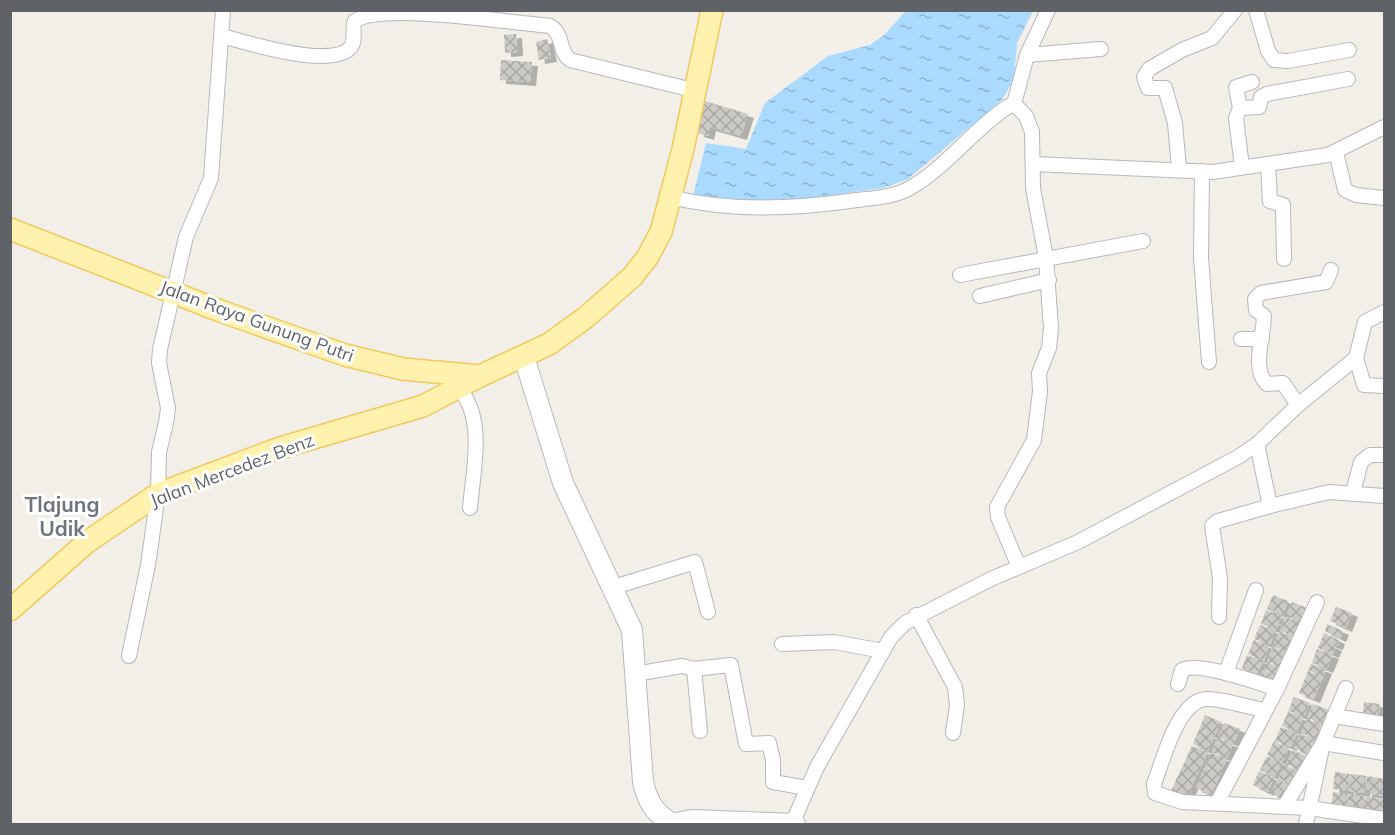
<svg xmlns="http://www.w3.org/2000/svg" width="1395" height="835" font-family="Mulish,sans-serif">
	<defs>
		<pattern id="water-ripples" width="26" height="14" patternUnits="userSpaceOnUse" patternTransform="scale(1.5)"><rect width="26" height="14" fill="#aadaff"/><path d="M2 4q2-2 4 0t4 0M15 11q2-2 4 0t4 0" fill="none" stroke="#8eb4d2"/></pattern>
		<pattern id="building-cross-hatch" width="8" height="8" patternUnits="userSpaceOnUse" patternTransform="scale(1.5)"><rect width="8" height="8" fill="#cccac5"/><path d="M0 0l8 8M0 8l8-8" fill="none" stroke="#a9a8a4"/></pattern>
		<filter id="shadow"><feDropShadow dx="6" dy="4" stdDeviation="0" flood-color="#0004"/></filter>
	</defs>
	<rect width="100%" height="100%" fill="#f1efe8"/>
	<polygon fill="url(#water-ripples)" points="906,11 1033,11 1017,43 1014,79 1002,100 908,179 883,188 796,200 705,201 693,196 706,143 746,149 765,103 828,56 870,45 884,35"/>
	<g fill="url(#building-cross-hatch)" filter="url(#shadow)">
		<polygon points="516,34 517,52 505,53 504,35"/>
		<polygon points="547,39 551,58 539,60 536,42"/>
		<polygon points="501,60 532,62 530,82 500,80"/>
		<polygon points="705,101 748,114 741,136 710,127 708,136 698,133"/>
		<polygon points="1273,595 1288,601 1283,615 1267,609"/>
		<polygon points="1292,602 1307,608 1301,622 1286,616"/>
		<polygon points="1336,607 1352,613 1346,628 1330,621"/>
		<polygon points="1266,610 1282,616 1279,623 1268,618 1279,624 1276,630 1261,624"/>
		<polygon points="1285,617 1301,623 1298,630 1287,625 1298,631 1295,637 1280,631"/>
		<polygon points="1327,624 1343,631 1340,638 1325,631"/>
		<polygon points="1260,625 1276,631 1270,645 1254,639"/>
		<polygon points="1279,632 1295,638 1289,653 1273,646"/>
		<polygon points="1324,633 1339,640 1337,646 1325,642 1336,647 1333,654 1318,648"/>
		<polygon points="1254,640 1269,646 1264,661 1248,654"/>
		<polygon points="1273,647 1288,653 1285,660 1273,655 1285,661 1282,668 1267,661"/>
		<polygon points="1317,649 1333,655 1327,669 1312,663"/>
		<polygon points="1247,655 1263,661 1257,675 1242,668"/>
		<polygon points="1266,662 1282,669 1276,683 1260,676 1263,670 1274,674 1264,669"/>
		<polygon points="1311,664 1326,670 1314,699 1299,693 1308,671 1320,676 1308,670"/>
		<polygon points="1294,697 1310,703 1304,717 1288,711"/>
		<polygon points="1364,702 1380,704 1378,720 1362,719"/>
		<polygon points="1313,704 1329,710 1323,724 1307,718"/>
		<polygon points="1288,712 1303,718 1297,732 1282,726"/>
		<polygon points="1205,715 1221,722 1215,736 1199,730"/>
		<polygon points="1307,719 1322,725 1316,739 1301,733"/>
		<polygon points="1224,723 1240,729 1234,743 1218,737"/>
		<polygon points="1281,727 1297,733 1291,747 1275,741"/>
		<polygon points="1199,730 1214,737 1208,751 1193,744"/>
		<polygon points="1300,734 1316,740 1310,755 1294,748"/>
		<polygon points="1217,738 1233,744 1227,758 1212,752"/>
		<polygon points="1274,741 1289,749 1282,762 1267,755"/>
		<polygon points="1192,746 1208,752 1185,801 1169,795"/>
		<polygon points="1293,750 1308,757 1305,764 1293,758 1304,764 1301,771 1286,764"/>
		<polygon points="1211,753 1227,759 1211,795 1196,788 1204,768 1214,771 1205,767"/>
		<polygon points="1267,756 1282,763 1275,777 1260,770"/>
		<polygon points="1285,765 1300,772 1293,785 1278,778"/>
		<polygon points="1259,771 1274,778 1268,792 1253,785"/>
		<polygon points="1335,772 1350,774 1348,791 1333,789"/>
		<polygon points="1351,774 1366,776 1364,793 1349,791"/>
		<polygon points="1367,776 1384,779 1384,796 1366,793"/>
		<polygon points="1278,779 1293,786 1286,800 1271,793"/>
		<polygon points="1333,792 1348,794 1346,811 1331,809"/>
		<polygon points="1349,794 1364,796 1362,813 1347,811"/>
		<polygon points="1365,796 1384,799 1384,816 1364,813"/>
	</g>
	<g fill="none" stroke-linecap="round" stroke-linejoin="round">
		<g stroke="#b5b8bc" stroke-width="16">
			<g id="street">
				<polyline points="1256,10 1268,51 1274,60 1288,61 1349,50"/>
				<path d="M 222,36 C 248,43 330,69 350,48 C 357,41 351,29 355,21 C 381,2 513,23 550,26 C 564,34 558,51 570,60 L 697,91"/>
				<polyline points="1027,55 1101,49"/>
				<polyline points="1014,104 1027,55 1048,10"/>
				<polyline points="1240,108 1236,87 1252,82"/>
				<polyline points="1336,152 1345,190 1356,195 1384,198"/>
				<polyline points="1033,164 1213,172 1328,155 1384,127"/>
				<polyline points="1268,164 1270,201 1283,205 1284,259"/>
				<polyline points="1242,167 1236,118 1240,108 1259,107 1261,97 1267,94 1348,79"/>
				<polyline points="1179,169 1175,123 1165,88 1148,88 1144,77 1149,69 1182,50 1212,38 1235,10"/>
				<polyline points="1202,171 1201,258 1209,362"/>
				<path d="M 670,197 C 732,212 794,209 857,200 C 875,198 894,197 910,188 C 948,166 973,129 1009,106 L 1014,104 L 1026,116 L 1032,132 L 1033,188 L 1046,258 L 1051,328 L 1049,348 L 1039,373 L 1040,391 L 1034,440 L 997,507 L 998,517 L 1019,567"/>
				<polyline points="960,275 1143,241"/>
				<polyline points="980,296 1049,280"/>
				<polyline points="1241,339 1262,339"/>
				<polyline points="1356,358 1364,385 1384,386"/>
				<path d="M 459,388 C 486,420 473,470 470,508"/>
				<path d="M 1298,405 L 1283,383 L 1267,384 C 1251,370 1264,334 1264,316 L 1256,310 L 1255,299 L 1261,293 L 1326,282 L 1331,270"/>
				<polyline points="1257,444 1270,506 1329,492 1384,496"/>
				<polyline points="1353,492 1361,462 1370,455 1384,455"/>
				<polyline points="614,587 695,562 708,612"/>
				<polyline points="916,615 955,687 957,705 953,733"/>
				<polyline points="1219,617 1220,578 1212,526 1218,521 1270,506"/>
				<polyline points="782,644 834,642 883,651"/>
				<polyline points="129,656 148,565 158,494 159,452 166,423 168,408 159,363 160,349 186,237 211,178 223,10"/>
				<polyline points="694,669 700,731"/>
				<polyline points="1226,673 1256,590"/>
				<polyline points="635,674 682,666 694,669 731,665 746,744 769,743 773,760 773,782 807,788"/>
				<path d="M 1178,684 L 1182,670 C 1197,661 1259,683 1277,689"/>
				<path d="M 1264,710 C 1247,707 1227,700 1209,699 C 1178,697 1163,761 1154,784 L 1155,793 L 1182,802 L 1309,808 L 1384,819"/>
				<polyline points="1334,716 1384,724"/>
				<polyline points="1217,803 1277,689 1317,602"/>
				<polyline points="1284,807 1323,743 1346,688"/>
				<polyline points="792,824 817,767 891,637 905,623 991,579 1078,542 1238,457 1257,444 1298,405 1356,358 1365,322 1384,312"/>
				<polyline points="1306,824 1323,743 1384,753"/>
			</g>
		</g>
		<g stroke="#b6babf" stroke-width="22">
			<g id="secondary">
				<path d="M 524,357 L 563,483 L 632,630 L 643,782 C 648,803 654,812 672,824"/>
				<polyline points="670,824 692,820 795,824"/>
			</g>
		</g>
		<g stroke="#f2c960" stroke-width="24">
			<g id="primary">
				<polyline points="10,229 223,312 345,355 403,369 480,376 549,344 585,318 632,277 647,258 661,232 683,149 712,10"/>
				<polyline points="10,610 87,542 158,494 280,448 423,406 480,376"/>
			</g>
		</g>
		<use href="#street" stroke="#fff" stroke-width="14"/>
		<use href="#secondary" stroke="#fff" stroke-width="20"/>
		<use href="#primary" stroke="#fff2af" stroke-width="21"/>
	</g>
	<g text-anchor="middle" dominant-baseline="central" stroke-width="6" stroke-linejoin="round" paint-order="stroke">
		<g font-size="18" fill="#5f6368" stroke="#fff">
			<text transform="translate(257 321) rotate(20)">Jalan Raya Gunung Putri</text>
			<text transform="translate(232 470) rotate(-21)">Jalan Mercedez Benz</text>
		</g>
		<g font-size="21" font-weight="bold" fill="#70757a" stroke="#fff">
			<text x="62" y="504">Tlajung<tspan x="62" dy="24">Udik</tspan></text>
		</g>
	</g>
	<rect width="1395" height="835" fill="none" stroke="#5f6368" stroke-width="24"/>
</svg>
